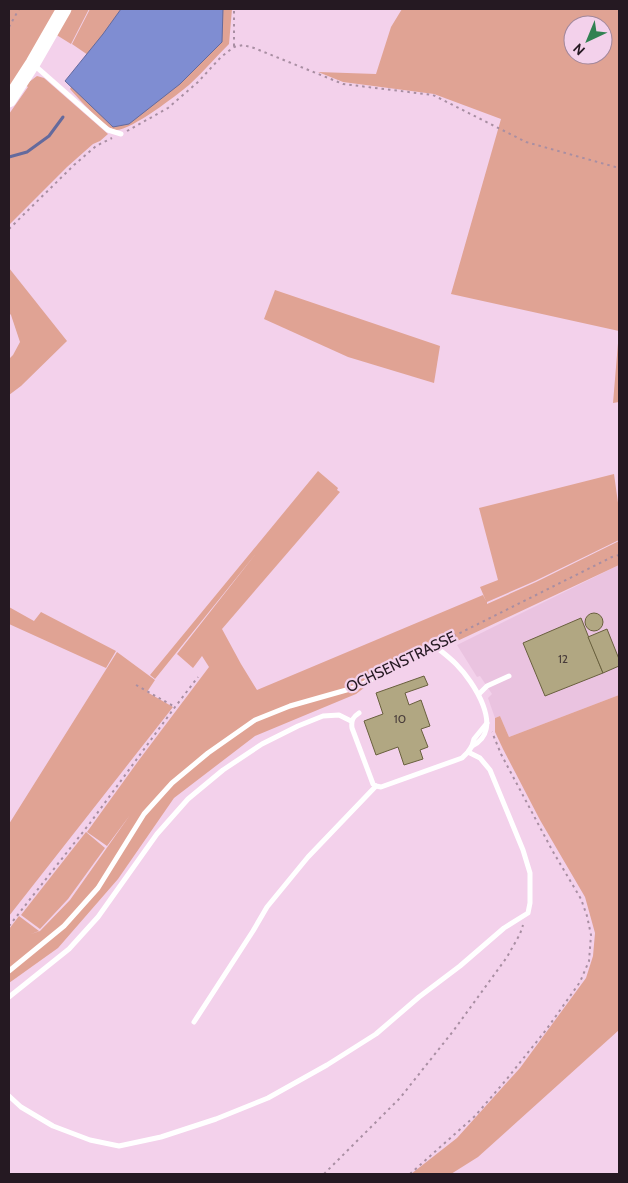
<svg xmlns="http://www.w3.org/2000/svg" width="628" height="1183" font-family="Cabin,sans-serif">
	<rect width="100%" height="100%" fill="#f3d1eb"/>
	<polygon fill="#eac3e0" points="619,565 619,695 509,737 500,716 495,718 488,698 492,694 480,676 477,677 457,645"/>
	<g fill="#e0a394" fill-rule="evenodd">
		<polygon points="9,9 89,9 71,44 47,29 9,90"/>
		<path d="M 90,9 L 232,9 L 229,44 C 216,57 203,72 189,85 C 177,95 129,132 115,130 C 105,128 77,97 70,89 L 88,55 L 72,44 Z"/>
		<path d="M 402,9 L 619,9 L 619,402 L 613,403 L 619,331 L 451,294 L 501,119 L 434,94 L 343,82 L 318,72 L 376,74 L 391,27 ZM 573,25 L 603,25 L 603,55 L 573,55 Z"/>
		<polygon points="37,76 44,78 108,134 100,141 93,144 67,167 9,225 9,114 28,87 25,85"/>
		<polygon points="9,268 67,341 21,386 9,395 9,359 13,355 20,342 11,315 9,313"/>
		<polygon points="275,290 440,346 434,383 348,357 264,319"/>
		<polygon points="318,471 338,488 337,490 340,492 222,629 241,664 257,690 483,595 486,601 480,587 498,580 479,508 614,474 619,510 619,540 535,581 487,602 487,604 536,582 619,541 619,565 453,643 408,654 356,694 255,736 174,798 118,879 58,948 9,983 9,929 19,916 39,931 31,934 40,931 70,900 130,815 107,846 87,832 139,760 209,667 202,656 193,668 177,654 258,551 155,679 150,675"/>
		<polygon points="9,607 34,621 41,612 116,651 106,668 9,624"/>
		<polygon points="117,652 155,680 147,692 173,707 9,916 9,824"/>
		<polygon points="619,695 619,1030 478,1157 451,1174 411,1174 457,1138 520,1068 586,978 593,956 595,933 585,897 540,820 503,749 495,732 495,718 500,716 509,737"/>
		<polygon points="86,832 105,848 68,899 40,929 21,915"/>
	</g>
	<polygon fill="#7f8dd2" stroke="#646a9d" points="121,9 223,9 222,42 180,84 129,124 113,127 65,81 103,34"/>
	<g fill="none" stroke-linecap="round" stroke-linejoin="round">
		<polyline stroke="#646a9d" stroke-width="3" points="9,157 27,152 49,136 63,117"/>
	</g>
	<g fill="#b1a782" stroke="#69603e">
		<circle cx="594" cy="622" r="9"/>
		<polygon points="581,618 603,673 545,696 523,643"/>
		<polygon points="607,629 619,659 619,666 603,673 588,637"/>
		<polygon points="424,676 428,685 405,693 409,705 421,700 430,726 421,729 428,747 420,750 423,759 404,765 398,747 376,755 364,721 383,714 376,693"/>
	</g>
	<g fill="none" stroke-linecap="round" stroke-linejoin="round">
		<g stroke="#a88ea2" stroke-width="2" stroke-dasharray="2.5 4" stroke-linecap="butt">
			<polyline points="9,27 19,9"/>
			<polyline points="234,46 234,9"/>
			<polyline points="127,131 168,108 198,82 221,57 234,47 243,45 254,48 343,84 433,95 526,142 619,168"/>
			<polyline points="9,229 74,165 96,146 112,138"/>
			<polyline points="442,642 612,557 619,555"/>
			<polyline points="136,685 175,707"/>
			<polyline points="9,926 90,823 175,707 198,677"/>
			<polyline points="324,1174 400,1098 454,1030 507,957 520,934 523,925"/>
			<polyline points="410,1174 475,1116 506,1080 546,1030 580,982 589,961 591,935 587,916 581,899 552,850 501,754 492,732"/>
		</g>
		<g stroke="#fff" stroke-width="5">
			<polyline points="33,64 108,130 121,134"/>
			<polyline points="479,694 487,686 509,676"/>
			<path d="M 359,713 C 353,717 351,720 352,728 L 373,784 L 376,786 L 381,787 L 462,758 L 468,752 L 472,746 L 474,739 L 487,723"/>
			<path d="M 9,971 L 64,926 L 98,888 L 144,814 L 172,783 L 208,753 L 255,720 L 290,706 L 357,687 L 435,646 C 442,652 449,657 456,664 C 473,681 506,730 472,746"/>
			<polyline points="9,997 69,949 98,917 157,834 188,799 223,770 262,744 298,726 323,716 339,715 351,721"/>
			<polyline points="194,1022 253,931 267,907 308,857 376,786"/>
			<polyline points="9,1096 21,1107 53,1126 90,1140 119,1146 161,1137 216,1119 268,1098 327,1065 376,1034 419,997 460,966 504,928 528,913 530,903 530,873 523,850 490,770 480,758 468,752"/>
		</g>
		<polyline stroke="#fff" stroke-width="15" points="9,100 33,63 64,9"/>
	</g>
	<g text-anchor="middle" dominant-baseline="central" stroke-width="4.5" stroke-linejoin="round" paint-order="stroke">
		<g font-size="12" fill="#483c3a">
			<text x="563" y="658">12</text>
			<text x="400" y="718">10</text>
		</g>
		<g font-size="15" fill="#251922" stroke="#f3d1eb">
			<text transform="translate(401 662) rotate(-26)">OCHSENSTRASSE</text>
		</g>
	</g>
	<rect width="628" height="1183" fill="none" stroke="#251922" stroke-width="20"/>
	<g transform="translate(588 40) rotate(224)"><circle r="24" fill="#f3d1eb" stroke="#a1879b"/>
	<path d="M0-4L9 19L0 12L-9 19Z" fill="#318152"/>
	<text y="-8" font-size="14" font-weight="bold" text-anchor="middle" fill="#251922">N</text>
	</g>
</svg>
